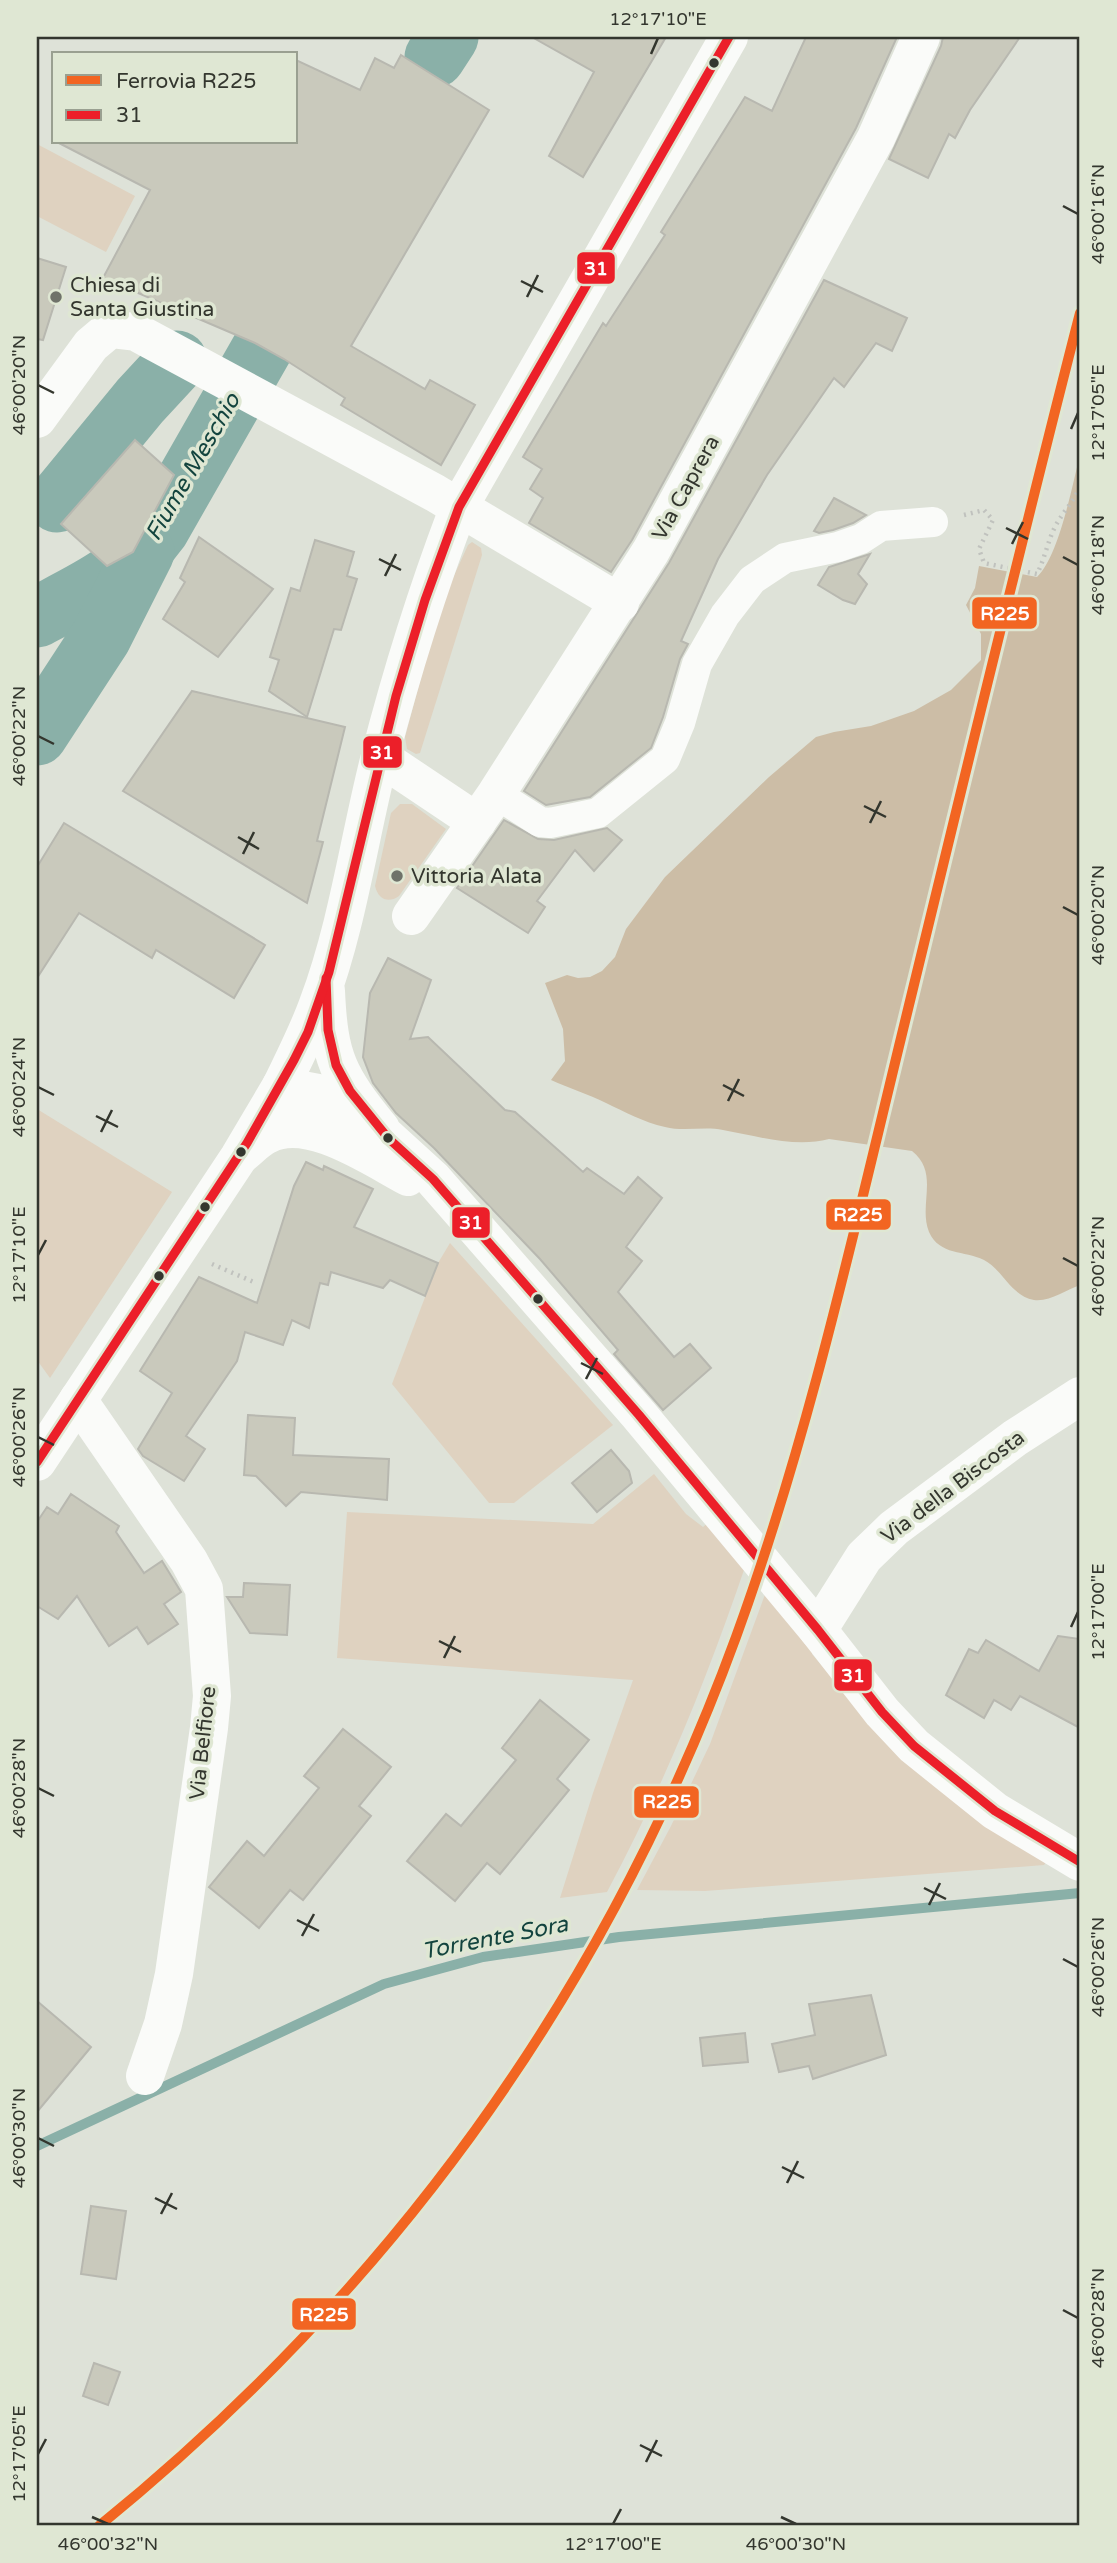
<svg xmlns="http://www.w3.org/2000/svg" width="1117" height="2563" font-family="'Varela Round',sans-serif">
	<rect width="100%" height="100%" fill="#dee2d8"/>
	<g fill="#dfd2c0">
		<polygon points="37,144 135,196 106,252 37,216"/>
		<polygon points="472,542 481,548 482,555 420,753 416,754 407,749 405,737 436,622 447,591 468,545"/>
		<path d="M 400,804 L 412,804 L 446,829 L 399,896 C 388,904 378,899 375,886 L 391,813 Z"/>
		<polygon points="37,1109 172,1192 50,1378 37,1360"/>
		<polygon points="450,1243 613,1425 514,1503 489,1503 392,1384 438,1263"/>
		<path d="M 654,1474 L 686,1514 L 703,1527 L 709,1522 L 746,1564 C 707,1679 664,1785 607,1892 L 560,1898 L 593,1793 L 633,1680 L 337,1658 L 347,1512 L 593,1524 Z"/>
		<polygon points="767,1589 814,1642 812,1654 886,1742 1048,1859 1044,1865 705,1891 637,1890 671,1826 710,1744"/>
	</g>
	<path fill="#ccbda6" d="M 1080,455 L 1080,1285 C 1066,1290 1050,1302 1034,1300 C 1011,1296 1003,1270 984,1260 C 964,1250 940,1256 929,1232 C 918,1205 940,1173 912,1151 L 829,1139 C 795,1148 757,1136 723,1130 C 704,1126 684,1132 665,1127 C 643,1122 625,1112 606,1103 C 588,1094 569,1088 551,1080 L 565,1061 L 563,1029 L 545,983 L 567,975 L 578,978 L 590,977 L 602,971 L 615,957 L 626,929 L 665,877 L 769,777 L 816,737 L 834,732 L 871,726 L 914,711 L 951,690 L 981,660 L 981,634 L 966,605 L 975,588 L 979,566 L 1037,577 C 1059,556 1072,486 1080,455 Z"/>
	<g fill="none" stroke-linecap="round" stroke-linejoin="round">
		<polyline stroke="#8ab0a8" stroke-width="10" points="37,2146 384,1984 483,1957 619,1937 1080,1893"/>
		<g stroke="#8ab0a8" stroke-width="61">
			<polyline points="435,57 448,37"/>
			<polyline points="57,502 140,401 177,361"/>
			<path d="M 37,617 C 84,592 127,574 159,529 L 263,347"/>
			<polyline points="37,735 101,637 144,552"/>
		</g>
	</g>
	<g fill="#c9c9bc" stroke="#b8b8b0" stroke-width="2">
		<polygon points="532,37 666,37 583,177 549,156 594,72"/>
		<polygon points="806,37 897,37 856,128 632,540 611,572 529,523 543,498 530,489 542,469 523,457 603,323 606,326 665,235 661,232 745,97 772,111"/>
		<polygon points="943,37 1020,37 970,110 955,138 949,134 928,178 889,159 941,46"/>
		<polygon points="401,55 489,110 351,346 425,389 430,380 475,405 441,465 341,405 345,398 284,359 255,343 103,278 150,190 57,142 296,142 296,60 360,90 375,58 394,68"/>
		<polygon points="37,258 66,267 43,340 37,339"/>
		<polygon points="824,280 907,318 892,351 876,343 844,387 834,378 767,475 718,559 681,641 688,644 680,659 663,717 651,748 590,797 546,805 524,791 669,563"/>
		<polygon points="135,440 174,475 133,552 107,566 61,524"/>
		<polygon points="834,498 866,515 853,523 833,530 819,533 814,531"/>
		<polygon points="199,537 273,589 218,657 163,619 185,582 180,578"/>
		<polygon points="315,540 354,552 347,576 357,579 341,630 334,629 307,717 269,691 279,660 270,657 291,588 300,591"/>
		<polygon points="870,554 858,574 867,584 855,604 843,600 818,585 829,567"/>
		<polygon points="192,691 345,727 317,841 323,842 307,903 123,791"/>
		<polygon points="504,820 538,839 554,840 607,828 622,840 594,871 575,850 537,901 545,907 528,933 457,888"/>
		<polygon points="64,823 265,945 234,998 156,950 152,958 79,913 37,978 37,867"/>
		<polygon points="388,958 431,980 410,1039 428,1037 505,1110 515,1112 583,1172 587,1168 624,1194 638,1177 662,1198 626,1247 642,1261 618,1292 674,1357 690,1344 711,1368 663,1410 614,1354 618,1350 540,1259 434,1148 396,1113 373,1083 363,1057 370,993"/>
		<polygon points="306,1162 323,1170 324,1166 373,1189 354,1227 438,1263 425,1296 390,1280 383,1288 331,1272 328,1285 320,1283 309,1328 292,1320 283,1345 245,1332 237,1361 186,1436 205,1449 184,1481 143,1456 138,1449 172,1393 140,1371 199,1277 257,1303 294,1186"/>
		<polygon points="248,1415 295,1418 293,1455 389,1459 387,1500 301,1492 286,1506 256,1476 244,1475"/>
		<polygon points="611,1450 629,1471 632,1483 597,1512 572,1483"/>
		<polygon points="71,1494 119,1526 116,1532 144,1573 162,1561 181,1592 164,1604 178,1624 148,1644 137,1627 109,1646 77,1596 58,1619 37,1606 37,1522 47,1507 58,1514"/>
		<polygon points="244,1583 290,1585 287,1635 250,1633 227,1597 243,1597"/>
		<polygon points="1058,1636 1080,1639 1080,1728 1020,1696 1011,1710 994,1700 984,1718 946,1695 969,1649 978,1653 986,1640 1039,1671"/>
		<polygon points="540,1700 589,1740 557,1779 569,1790 500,1874 487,1863 455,1901 407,1861 446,1814 461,1826 516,1760 502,1748"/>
		<polygon points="343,1729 391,1767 359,1806 371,1816 303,1900 290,1890 259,1928 209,1887 247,1841 264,1856 319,1788 304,1776"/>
		<polygon points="871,1995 886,2055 813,2079 809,2066 779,2072 772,2044 815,2035 809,2004"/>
		<polygon points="37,2001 91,2047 37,2112"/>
		<polygon points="745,2033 748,2062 703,2066 700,2038"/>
		<polygon points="91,2206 126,2211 116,2279 81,2274"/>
		<polygon points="94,2363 120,2372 108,2405 83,2396"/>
	</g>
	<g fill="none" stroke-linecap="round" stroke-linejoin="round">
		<g stroke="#c0c2be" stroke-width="4.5" stroke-dasharray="2 5" stroke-linecap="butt">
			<path d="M 964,515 L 984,510 L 993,520 L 979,549 L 984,563 L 1037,574 C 1044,560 1047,545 1053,531 C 1060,515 1073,503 1080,487"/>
			<polyline points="212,1264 256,1283"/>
		</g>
		<polyline stroke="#fafbf9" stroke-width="30" points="496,794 540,822 550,823 598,813 665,759 680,723 697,664 725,615 752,580 785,558 838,547 861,539 881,526 933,522"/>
		<g stroke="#fafbf9" stroke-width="38">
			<polyline points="37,419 91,345 110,329 136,332 435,493 620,603"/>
			<polyline points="380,757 477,822"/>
			<polyline points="411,916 496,794 651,551 876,138 921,37"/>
			<polyline points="78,1400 189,1561 204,1589 212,1696 209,1728 174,1974 163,2024 145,2076"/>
			<polyline points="818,1630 864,1557 894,1528 1015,1438 1080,1396"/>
		</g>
		<g stroke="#fafbf9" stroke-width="38">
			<path d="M 326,991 C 329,1059 338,1076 381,1129"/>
			<path d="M 301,1110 L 281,1086 C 294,1059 308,1032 318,1004 C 348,924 359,838 380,756 C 402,671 428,588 459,507 L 729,37"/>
		</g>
		<g stroke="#fafbf9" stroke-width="38">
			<path d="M 241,1155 C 250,1148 258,1139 267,1135 C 308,1113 372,1158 408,1177"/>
			<polyline points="37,1462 239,1157 281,1086 318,1093 346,1108 388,1138 433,1179 639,1415 818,1630 882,1712 914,1746 995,1811 1080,1862"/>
		</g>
		<g stroke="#dfe7d3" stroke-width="14">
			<g id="bus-1">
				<polyline points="326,978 328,1030 336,1065 350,1091 388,1138 433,1179 639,1415 818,1630 882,1712 914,1746 995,1811 1080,1862"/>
				<polyline points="37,1462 247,1143 294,1060 308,1032 329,972 396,696 425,600 459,507 729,37"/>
			</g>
		</g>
		<use href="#bus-1" stroke="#ec1f29" stroke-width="9"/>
		<g stroke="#dfe7d3" stroke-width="16">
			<path id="rail-1" d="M 99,2526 C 392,2288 606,1992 736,1637 C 807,1442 852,1240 901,1038 C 960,796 1018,554 1080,313"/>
		</g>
		<use href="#rail-1" stroke="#f26522" stroke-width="10"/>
	</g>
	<path fill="none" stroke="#33362e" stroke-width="2.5" d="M 651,54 L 658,38M 1063,206 L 1078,214M 521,281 L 543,292M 527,297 L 538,275M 38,385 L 54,393M 1071,429 L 1078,413M 1006,528 L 1028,539M 1012,544 L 1023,522M 1063,557 L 1078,565M 379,559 L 401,570M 385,576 L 396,554M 38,736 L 54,744M 864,806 L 886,817M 870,823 L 881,801M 238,837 L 259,849M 243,854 L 254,832M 1063,907 L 1078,915M 723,1085 L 744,1096M 38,1087 L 54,1095M 728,1101 L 739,1079M 96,1116 L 118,1127M 101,1132 L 112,1110M 38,1255 L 46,1240M 1063,1258 L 1078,1266M 581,1363 L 603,1374M 586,1379 L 597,1358M 38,1437 L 54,1445M 1071,1627 L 1078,1612M 439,1641 L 461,1652M 444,1658 L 455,1636M 38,1788 L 54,1796M 924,1888 L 946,1899M 929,1905 L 940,1883M 297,1920 L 319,1931M 302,1936 L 314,1914M 1063,1959 L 1078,1967M 38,2138 L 54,2146M 782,2167 L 804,2178M 787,2183 L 798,2161M 155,2198 L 177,2209M 161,2214 L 172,2193M 1063,2310 L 1078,2318M 640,2445 L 662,2456M 38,2454 L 46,2439M 646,2462 L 657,2440M 92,2517 L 108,2524M 781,2517 L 796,2524M 613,2524 L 621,2509"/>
	<g fill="#33362e" stroke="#dfe7d3" stroke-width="2.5">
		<circle cx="714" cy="63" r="6"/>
		<circle cx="388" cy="1138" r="6"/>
		<circle cx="241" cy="1152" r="6"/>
		<circle cx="205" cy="1207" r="6"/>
		<circle cx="159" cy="1276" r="6"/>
		<circle cx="538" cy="1299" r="6"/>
	</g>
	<g fill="#6f726a" stroke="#dfe7d3" stroke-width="2.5">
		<circle cx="56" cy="297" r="7"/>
		<circle cx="397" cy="876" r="7"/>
	</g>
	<g text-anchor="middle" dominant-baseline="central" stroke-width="7" stroke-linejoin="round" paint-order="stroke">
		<g font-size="21" fill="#33362e" stroke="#dfe7d3" text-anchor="start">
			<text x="70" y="285">Chiesa di<tspan x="70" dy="24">Santa Giustina</tspan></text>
			<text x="411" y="876">Vittoria Alata</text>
		</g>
		<g font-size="21" fill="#33362e" stroke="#dfe7d3">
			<text transform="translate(686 488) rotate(-61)">Via Caprera</text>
			<text transform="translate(953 1487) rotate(-37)">Via della Biscosta</text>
			<text transform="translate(203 1743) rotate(-84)">Via Belfiore</text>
		</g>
		<g font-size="23" font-style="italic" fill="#13443e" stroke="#dfe7d3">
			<text transform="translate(193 467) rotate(-60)">Fiume Meschio</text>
			<text transform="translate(495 1938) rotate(-11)">Torrente Sora</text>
		</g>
	</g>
	<g stroke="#dfe7d3" stroke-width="2.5">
		<rect x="576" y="251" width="40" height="34" rx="7" fill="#ec1f29"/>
		<rect x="971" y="596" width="67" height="34" rx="7" fill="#f26522"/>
		<rect x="362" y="735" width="41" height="34" rx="7" fill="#ec1f29"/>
		<rect x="825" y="1198" width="67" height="33" rx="7" fill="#f26522"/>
		<rect x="451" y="1206" width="40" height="33" rx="7" fill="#ec1f29"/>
		<rect x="833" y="1658" width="40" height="34" rx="7" fill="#ec1f29"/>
		<rect x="633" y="1785" width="67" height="34" rx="7" fill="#f26522"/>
		<rect x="291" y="2297" width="66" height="34" rx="7" fill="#f26522"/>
	</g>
	<g font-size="19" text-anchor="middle" font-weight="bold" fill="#fff">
		<text x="596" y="275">31</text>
		<text x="1005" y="620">R225</text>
		<text x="382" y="759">31</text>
		<text x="858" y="1221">R225</text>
		<text x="471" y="1229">31</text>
		<text x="853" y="1682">31</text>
		<text x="667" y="1808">R225</text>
		<text x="324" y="2321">R225</text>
	</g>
	<rect width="1117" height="2563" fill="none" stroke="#dfe7d3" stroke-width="77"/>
	<rect x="52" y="52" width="245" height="91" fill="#dfe7d3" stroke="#9aa091" stroke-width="2"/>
	<rect x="66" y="75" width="35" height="10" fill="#f26522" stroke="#9aa091" stroke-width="2"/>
	<text x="116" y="88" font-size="21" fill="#33362e">Ferrovia R225</text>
	<rect x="66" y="110" width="35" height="10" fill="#ec1f29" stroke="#9aa091" stroke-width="2"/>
	<text x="116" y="122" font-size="21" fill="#33362e">31</text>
	<rect x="38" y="38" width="1040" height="2486" fill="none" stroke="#33362e" stroke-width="2.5"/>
	<g font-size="18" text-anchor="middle" fill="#33362e">
		<text x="658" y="25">12°17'10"E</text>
		<text transform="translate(1098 214) rotate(-90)" y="6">46°00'16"N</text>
		<text transform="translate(19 385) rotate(-90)" y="6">46°00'20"N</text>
		<text transform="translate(1098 413) rotate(-90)" y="6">12°17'05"E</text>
		<text transform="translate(1098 565) rotate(-90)" y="6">46°00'18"N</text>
		<text transform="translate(19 736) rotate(-90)" y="6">46°00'22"N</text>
		<text transform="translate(1098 915) rotate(-90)" y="6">46°00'20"N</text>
		<text transform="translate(19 1087) rotate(-90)" y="6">46°00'24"N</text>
		<text transform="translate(19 1255) rotate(-90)" y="6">12°17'10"E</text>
		<text transform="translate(1098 1266) rotate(-90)" y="6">46°00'22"N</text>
		<text transform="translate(19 1437) rotate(-90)" y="6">46°00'26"N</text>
		<text transform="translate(1098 1612) rotate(-90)" y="6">12°17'00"E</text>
		<text transform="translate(19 1788) rotate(-90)" y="6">46°00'28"N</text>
		<text transform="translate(1098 1967) rotate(-90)" y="6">46°00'26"N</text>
		<text transform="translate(19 2138) rotate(-90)" y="6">46°00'30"N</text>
		<text transform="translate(1098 2318) rotate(-90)" y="6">46°00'28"N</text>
		<text transform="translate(19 2454) rotate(-90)" y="6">12°17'05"E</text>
		<text x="108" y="2550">46°00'32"N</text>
		<text x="613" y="2550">12°17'00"E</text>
		<text x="796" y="2550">46°00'30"N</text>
	</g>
</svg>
